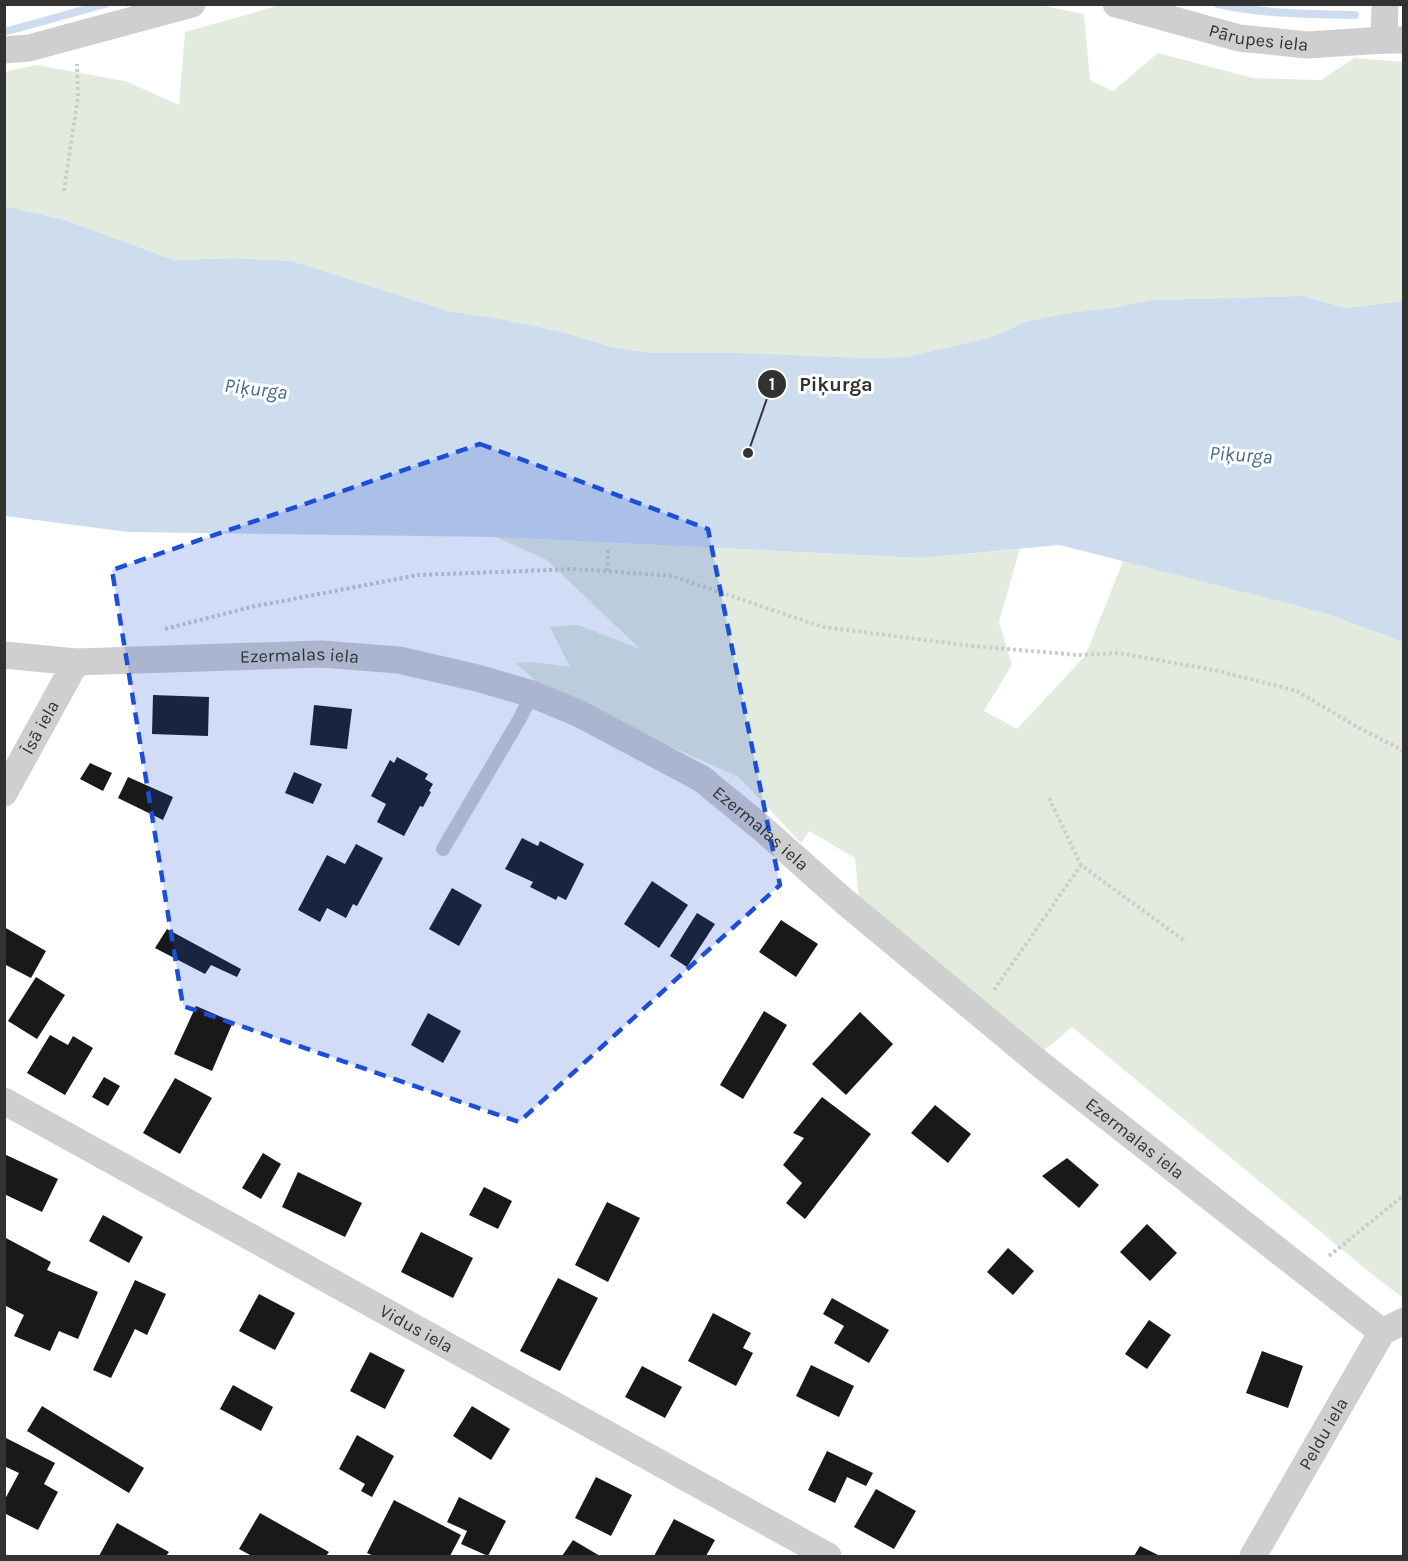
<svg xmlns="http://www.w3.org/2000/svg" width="1408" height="1561" font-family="Karla,sans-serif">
	<rect width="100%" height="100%" fill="#fff"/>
	<g fill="#e3ebde">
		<polygon points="284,4 1040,5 1084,14 1090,80 1113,91 1158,53 1253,78 1321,80 1354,58 1403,62 1403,301 1346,308 1303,296 1152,300 1112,308 1068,313 1028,321 988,338 906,357 865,358 653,353 611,347 570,334 530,325 489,317 449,311 292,261 234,258 174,260 65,220 5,206 4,72 36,65 125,81 179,105 185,32"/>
		<polygon points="496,537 921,558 1020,549 999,622 1012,665 984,711 1017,729 1085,656 1123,561 1324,613 1403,642 1403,1298 1373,1275 1072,1027 1039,1055 859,899 855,858 809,831 801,843 739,777 547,691 516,663 534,662 570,667 550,627 578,625 640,649 547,560"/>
	</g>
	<polygon fill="#cedded" points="5,206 65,220 174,260 234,258 292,261 449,311 489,317 530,325 570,334 611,347 653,353 736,353 865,358 906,357 988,338 1028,321 1068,313 1112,308 1152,300 1303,296 1346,308 1403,301 1403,642 1324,613 1060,545 921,558 496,537 128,532 5,516"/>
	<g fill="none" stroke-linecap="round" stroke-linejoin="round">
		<g stroke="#cedded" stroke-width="8">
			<path d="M 1218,4 C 1263,14 1309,14 1355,15"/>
			<polyline points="4,32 105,4"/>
		</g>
	</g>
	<g fill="#191919">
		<polygon points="153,695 209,697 208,736 152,734"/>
		<polygon points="314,705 352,709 347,749 310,745"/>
		<polygon points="397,757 428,774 425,779 433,784 429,791 431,792 423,807 420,806 404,836 377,822 386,804 371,796 390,760 394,763"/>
		<polygon points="90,763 112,773 103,791 80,779"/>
		<polygon points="294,772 322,784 313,804 285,793"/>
		<polygon points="128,777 173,797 163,820 118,798"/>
		<polygon points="522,838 538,846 540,841 584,864 566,900 558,896 556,900 530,887 533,882 505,869"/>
		<polygon points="356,844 383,858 357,906 353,904 346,918 327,908 320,922 298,910 327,855 345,864"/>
		<polygon points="652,881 688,905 659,948 624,924"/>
		<polygon points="452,888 482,905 459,946 429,929"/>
		<polygon points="697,913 715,924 687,967 670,956"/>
		<polygon points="781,920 818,944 796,977 759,952"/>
		<polygon points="4,927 46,951 31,978 4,964"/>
		<polygon points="167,929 241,969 237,977 211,965 205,974 155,948"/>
		<polygon points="36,977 65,995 37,1039 8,1021"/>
		<polygon points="196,1006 233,1022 212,1071 174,1054"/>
		<polygon points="764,1011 787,1025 743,1099 720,1085"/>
		<polygon points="860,1012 893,1044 846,1095 812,1064"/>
		<polygon points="428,1013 461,1031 443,1063 411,1045"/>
		<polygon points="50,1035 68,1045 73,1036 93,1048 65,1095 27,1073"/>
		<polygon points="104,1077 120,1086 108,1106 92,1097"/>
		<polygon points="175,1078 212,1098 180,1154 143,1133"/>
		<polygon points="822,1097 871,1134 805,1219 786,1203 802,1183 783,1165 804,1138 793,1133"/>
		<polygon points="935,1105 971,1134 948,1163 911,1133"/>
		<polygon points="263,1153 281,1164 261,1199 242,1188"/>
		<polygon points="4,1154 58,1179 42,1212 4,1194"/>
		<polygon points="1067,1158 1099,1185 1079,1208 1042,1176"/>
		<polygon points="298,1172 362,1203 345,1237 282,1207"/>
		<polygon points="484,1187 512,1201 498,1229 469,1215"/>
		<polygon points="607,1202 640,1218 608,1282 575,1265"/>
		<polygon points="103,1215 143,1237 129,1263 89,1241"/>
		<polygon points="1147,1224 1177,1253 1150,1281 1120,1252"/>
		<polygon points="421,1232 473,1258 453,1298 401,1272"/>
		<polygon points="4,1237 51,1262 47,1270 98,1292 78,1339 59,1331 50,1351 14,1336 24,1315 4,1305 6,1290 4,1289"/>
		<polygon points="1008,1248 1034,1271 1013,1295 987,1272"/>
		<polygon points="558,1278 598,1298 560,1371 520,1351"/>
		<polygon points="135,1280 166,1294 147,1335 135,1329 111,1378 93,1370"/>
		<polygon points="259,1294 295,1313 275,1350 239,1331"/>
		<polygon points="832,1298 889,1330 869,1363 834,1343 844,1326 823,1314"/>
		<polygon points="713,1313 751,1333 743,1348 753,1353 736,1386 688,1361"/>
		<polygon points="1149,1320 1171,1335 1147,1369 1125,1354"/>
		<polygon points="1262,1351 1303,1366 1288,1408 1246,1393"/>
		<polygon points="370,1352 405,1370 385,1409 350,1391"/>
		<polygon points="811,1365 854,1386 839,1417 796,1396"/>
		<polygon points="642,1366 682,1387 665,1418 625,1397"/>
		<polygon points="233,1385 273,1407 261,1431 220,1409"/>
		<polygon points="42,1406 144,1468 129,1493 27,1431"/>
		<polygon points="472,1406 510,1429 491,1460 453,1436"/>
		<polygon points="357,1435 394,1456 372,1497 361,1491 365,1484 339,1469"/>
		<polygon points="4,1437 55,1463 44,1484 58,1492 38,1530 4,1513 4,1501 19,1473 4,1466"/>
		<polygon points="827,1451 873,1473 866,1486 847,1477 835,1503 808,1490"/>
		<polygon points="596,1477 632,1495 611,1536 575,1518"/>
		<polygon points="876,1489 916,1511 894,1549 854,1527"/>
		<polygon points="459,1497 506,1521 488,1556 461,1544 467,1531 447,1522"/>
		<polygon points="394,1500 461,1535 450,1556 374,1556 367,1553"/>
		<polygon points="260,1513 329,1552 326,1556 252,1556 239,1549"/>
		<polygon points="674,1519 715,1540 706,1556 654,1556"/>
		<polygon points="117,1523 169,1552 166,1556 99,1556"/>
		<polygon points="573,1540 600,1556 562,1556"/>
		<polygon points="1140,1546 1160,1556 1134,1556"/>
	</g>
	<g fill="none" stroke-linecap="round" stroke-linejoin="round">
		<g stroke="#ccc" stroke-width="4" stroke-dasharray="3 3" stroke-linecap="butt">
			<polyline points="64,191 78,97 77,64"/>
			<polyline points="607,571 608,549"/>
			<polyline points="165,629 251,607 418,575 577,569 672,576 823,627 973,646 1077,655 1118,653 1214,670 1297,691 1359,728 1404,751"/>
			<polyline points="1049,798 1081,865 1186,942"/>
			<polyline points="994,990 1081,865"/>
			<polyline points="1329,1256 1404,1195"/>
		</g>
		<polyline stroke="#cfcfcf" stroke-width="14" points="443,849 519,720 532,694"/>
		<g stroke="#cfcfcf" stroke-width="27">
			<path id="s1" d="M 1116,4 L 1239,38 L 1307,45 L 1384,40 L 1404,40"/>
			<polyline points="1384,40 1385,4"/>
			<polyline points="4,50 29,48 192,4"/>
			<path id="s2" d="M 4,655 L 76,662 L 321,654 L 399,660 L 477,678 L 532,694 L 580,714 L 702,779 L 763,829 L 844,901 L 1040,1064 L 1382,1332"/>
			<path id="s3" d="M 4,793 L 76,662"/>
			<path id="s4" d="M 4,1101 L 828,1556"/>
			<path id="s5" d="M 1253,1556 L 1382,1332 L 1404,1321"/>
		</g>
	</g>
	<path fill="#1d4ed8" fill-opacity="0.2" stroke="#1d4ed8" stroke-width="4.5" stroke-dasharray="12 8" stroke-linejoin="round" d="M 480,444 L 708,529 L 780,885 L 519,1122 L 183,1006 L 112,570 Z"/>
	<g text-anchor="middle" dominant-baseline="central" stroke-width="6" stroke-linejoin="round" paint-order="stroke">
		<g font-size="18" fill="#323232" stroke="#fff">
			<text stroke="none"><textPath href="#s1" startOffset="147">Pārupes iela</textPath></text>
			<text stroke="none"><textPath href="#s2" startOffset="296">Ezermalas iela</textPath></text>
			<text stroke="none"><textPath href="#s3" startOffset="75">Īsā iela</textPath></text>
			<text stroke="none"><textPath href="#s2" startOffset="800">Ezermalas iela</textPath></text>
			<text stroke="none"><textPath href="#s2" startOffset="1286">Ezermalas iela</textPath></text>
			<text stroke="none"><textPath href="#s4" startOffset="471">Vidus iela</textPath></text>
			<text stroke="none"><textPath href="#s5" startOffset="141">Peldu iela</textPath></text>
		</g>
		<g font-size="20" font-style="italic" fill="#3f6996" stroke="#fff">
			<text transform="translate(256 389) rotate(7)">Piķurga</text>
			<text transform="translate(1241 455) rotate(4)">Piķurga</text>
		</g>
	</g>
	<path fill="none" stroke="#323232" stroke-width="2" d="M748 453L772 384"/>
	<g fill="#323232" stroke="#fff" stroke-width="2">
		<circle cx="748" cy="453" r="6"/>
		<circle cx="772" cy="384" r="15"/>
	</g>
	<g font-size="18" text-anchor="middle" font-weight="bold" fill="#fff">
		<text x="772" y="390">1</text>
	</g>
	<g font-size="20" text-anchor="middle" font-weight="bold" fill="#323232" stroke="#fff" stroke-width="6" stroke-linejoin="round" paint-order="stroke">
		<text x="836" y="391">Piķurga</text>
	</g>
	<rect width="1408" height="1561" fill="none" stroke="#323232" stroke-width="12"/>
</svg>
